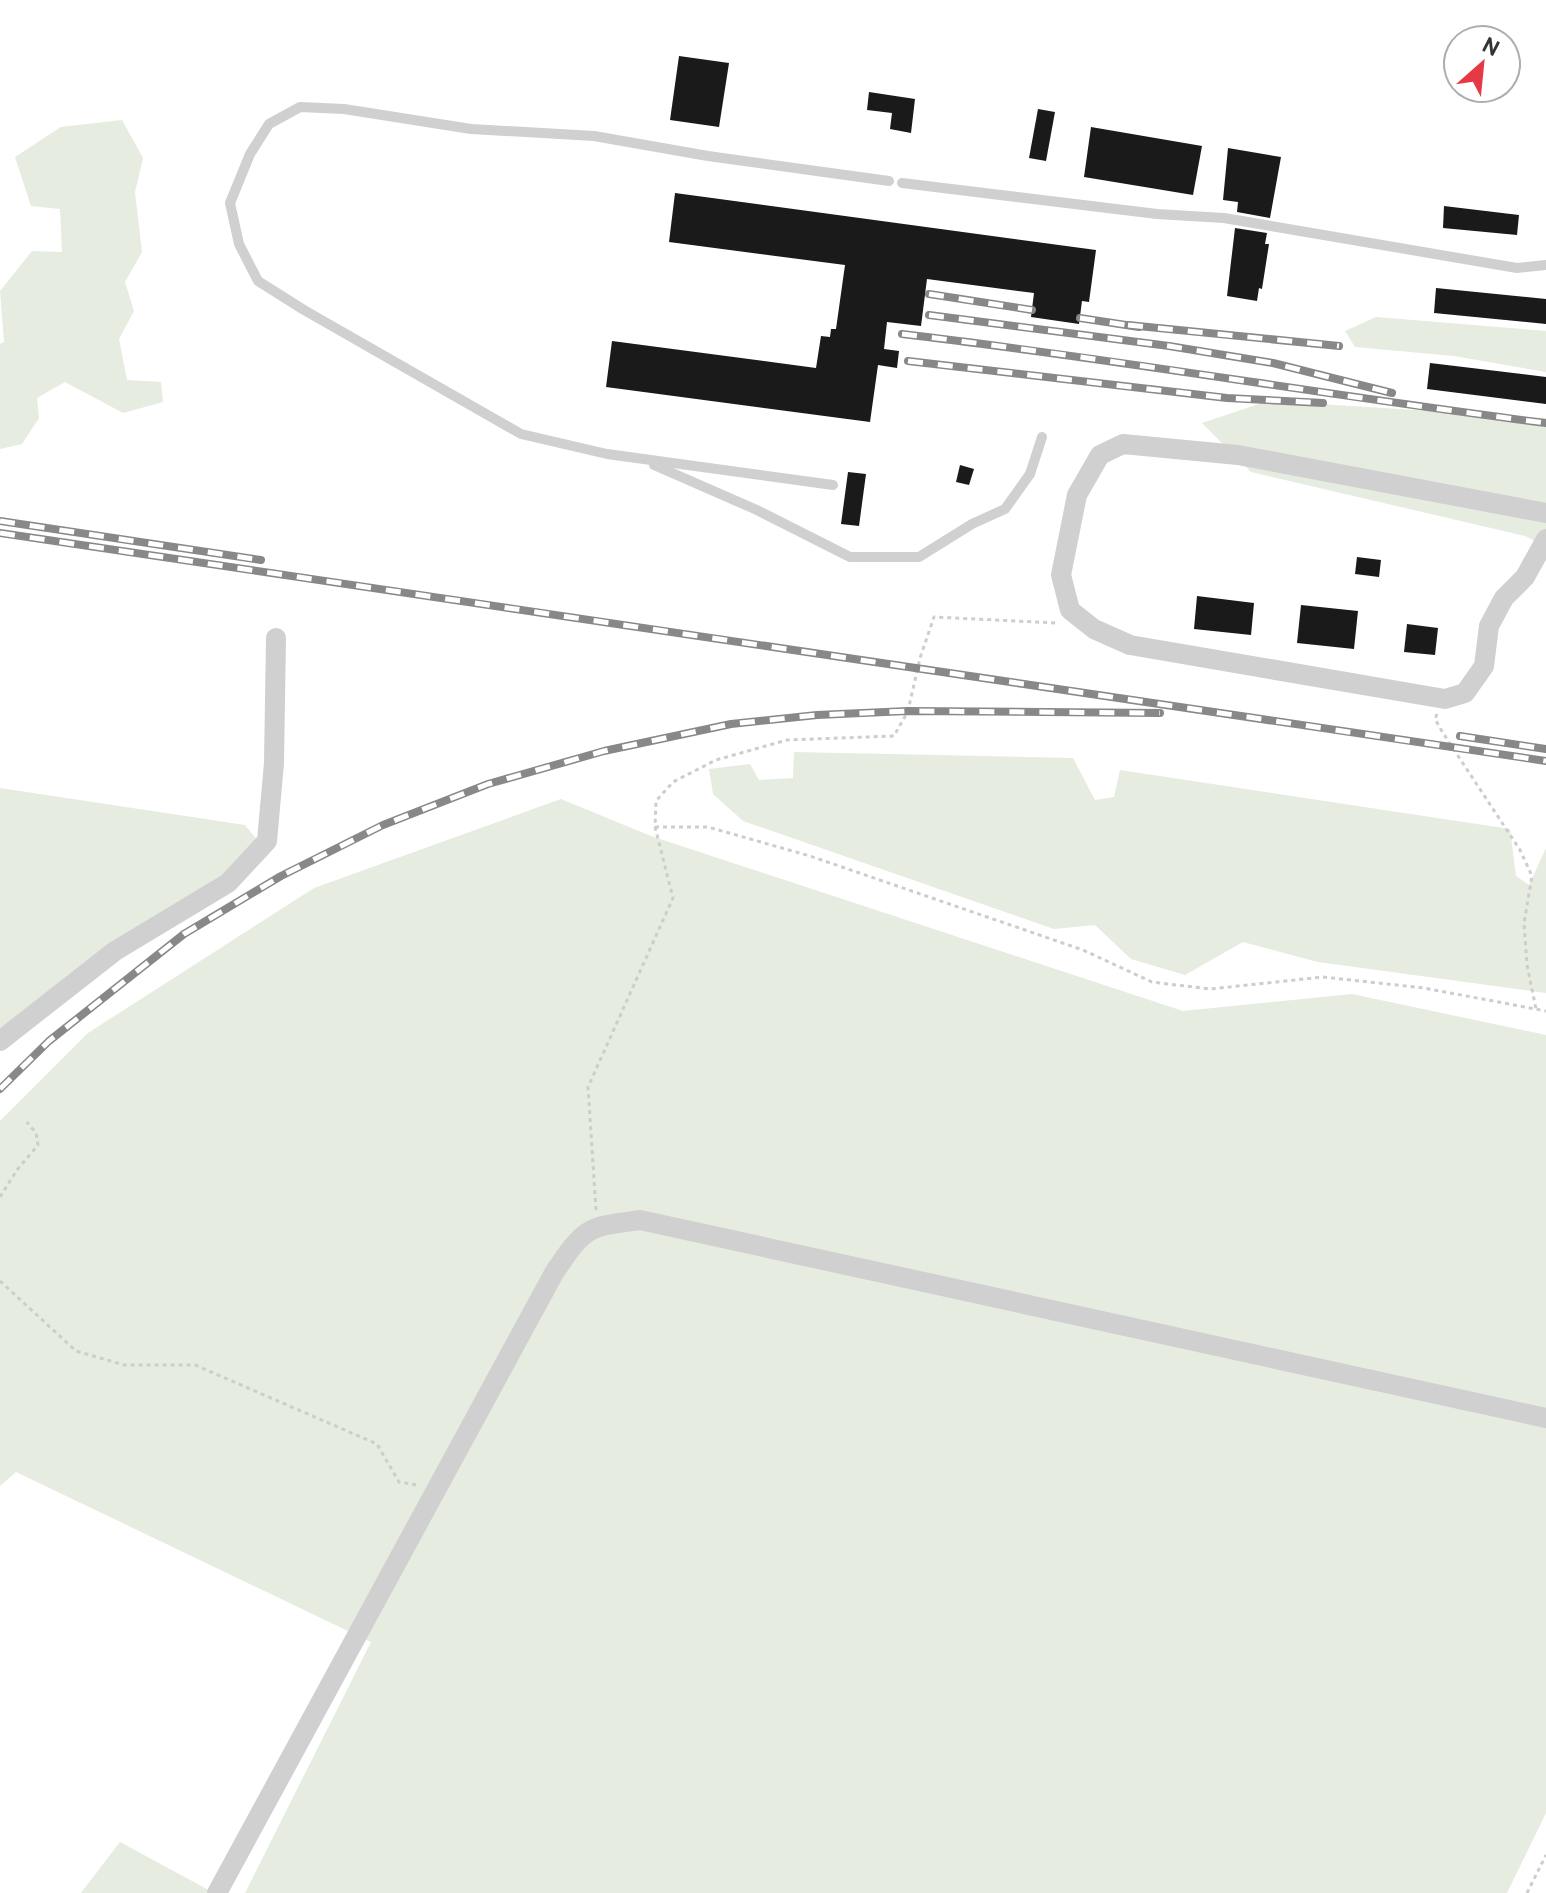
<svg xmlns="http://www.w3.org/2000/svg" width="1546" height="1893" font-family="Overpass,sans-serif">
	<rect width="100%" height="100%" fill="#fff"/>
	<g fill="#e6ecdf">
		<polygon points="122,120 143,158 135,192 142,252 125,282 134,311 119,339 127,380 161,382 163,402 123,413 65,382 37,398 39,418 22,444 0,449 0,344 4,342 0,291 32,251 62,252 60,209 31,206 15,157 61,127"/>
		<polygon points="1376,317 1546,331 1546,372 1454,356 1355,347 1345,331"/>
		<polygon points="1268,401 1546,418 1546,547 1525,536 1251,472 1202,423"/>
		<polygon points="794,752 1073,758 1095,800 1114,797 1120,770 1510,829 1516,876 1529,885 1546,848 1546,993 1318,962 1243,942 1185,975 1131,959 1095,925 1054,929 743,821 713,794 709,769 750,764 759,780 793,778"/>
		<polygon points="0,788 245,825 263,847 0,1031"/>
		<polygon points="561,799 651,836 1183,1011 1352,994 1546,1035 1546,1813 1507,1893 245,1893 371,1642 16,1472 0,1486 0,1121 88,1033 314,888"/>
		<polygon points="120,1842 214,1893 81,1893"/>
	</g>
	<g fill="#1a1a1a">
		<polygon points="679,56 729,63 719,127 670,120"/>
		<polygon points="869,92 915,99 911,133 890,129 892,113 867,110"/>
		<polygon points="1038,109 1055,112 1046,161 1029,158"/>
		<polygon points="1091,127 1202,146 1193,195 1084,177"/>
		<polygon points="1228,148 1281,157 1270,218 1237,212 1238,202 1223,200"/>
		<polygon points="675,193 1096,250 1089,302 1082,301 1079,324 1031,317 1034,293 927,279 921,326 887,322 884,349 899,351 897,368 878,365 870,422 606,387 612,341 816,368 821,336 830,337 831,329 836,329 845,265 669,242"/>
		<polygon points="1444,206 1519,215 1517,235 1443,228"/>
		<polygon points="1235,228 1267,233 1265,244 1269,244 1262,289 1259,288 1257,301 1227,296"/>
		<polygon points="1436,288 1546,299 1546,324 1434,313"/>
		<polygon points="1430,363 1546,377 1546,404 1427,389"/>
		<polygon points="960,465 974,469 969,485 956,482"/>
		<polygon points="848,472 866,474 859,526 841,524"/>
		<polygon points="1357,557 1381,560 1379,577 1355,574"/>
		<polygon points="1197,596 1254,603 1251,635 1194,629"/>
		<polygon points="1301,605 1358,611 1354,649 1297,643"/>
		<polygon points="1407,624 1438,628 1435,655 1404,652"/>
	</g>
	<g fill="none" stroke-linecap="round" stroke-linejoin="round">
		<g stroke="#cdcdcd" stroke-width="3" stroke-dasharray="4 4" stroke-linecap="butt">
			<polyline points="1437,714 1435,719 1443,733 1520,850 1532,876 1524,923 1527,965 1536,1009"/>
			<polyline points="655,827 708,827 810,856 1083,950 1152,982 1210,989 1323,977 1424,988 1546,1011"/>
			<polyline points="0,1197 17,1170 38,1145 36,1133 27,1122"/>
			<polyline points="596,1210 588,1087 673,898 655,827 656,801 673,782 716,760 787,740 894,736 908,711 920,658 934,617 1056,623"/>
			<polyline points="0,1281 76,1351 124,1365 195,1365 377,1444 399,1482 417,1485"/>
			<polyline points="1527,1893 1546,1855"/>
		</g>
		<g stroke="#d0d0d0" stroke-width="10">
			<polyline points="902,183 1157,214 1224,218 1517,268 1546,265"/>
			<polyline points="654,465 757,510 850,557 919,557 972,524 1005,509 1030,474 1042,437"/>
			<polyline points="833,485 607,454 521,434 304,310 258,281 239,244 230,203 250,154 269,124 300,107 344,109 471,129 594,136 708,156 889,181"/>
		</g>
		<g stroke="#d0d0d0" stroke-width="20">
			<polyline points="1546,513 1238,455 1123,444 1100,455 1077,495 1061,575 1070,610 1094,629 1130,645 1445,699 1465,693 1484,666 1489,626 1504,598 1525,577 1546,539"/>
			<polyline points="0,1041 115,951 228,883 267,841 274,763 276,638"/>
			<path d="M 217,1893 L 554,1273 C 585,1227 586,1227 640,1220 L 1546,1418"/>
		</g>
		<g stroke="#888" stroke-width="8">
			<g id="rail">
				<polyline points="929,294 1032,310"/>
				<polyline points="929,315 1169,346 1273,363 1392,393"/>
				<polyline points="1080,318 1139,327"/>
				<polyline points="1128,325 1339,346"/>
				<path d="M 902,334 C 1117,359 1331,396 1546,423"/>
				<polyline points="908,361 1227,398 1323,403"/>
				<polyline points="0,521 261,560"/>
				<polyline points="0,533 1546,761"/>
				<polyline points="1460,736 1546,749"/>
				<polyline points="0,1089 49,1041 184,934 281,876 383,825 488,784 604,751 731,724 817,715 908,711 1160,713"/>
			</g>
		</g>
		<use href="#rail" stroke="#fff" stroke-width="5" stroke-dasharray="15" stroke-linecap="butt"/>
	</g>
	<g transform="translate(1482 64) rotate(27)"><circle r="38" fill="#ffffff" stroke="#adadad" stroke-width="2"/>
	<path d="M0-6L14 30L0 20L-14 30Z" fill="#e63946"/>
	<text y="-12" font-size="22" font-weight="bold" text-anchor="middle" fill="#333333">N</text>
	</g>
</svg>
